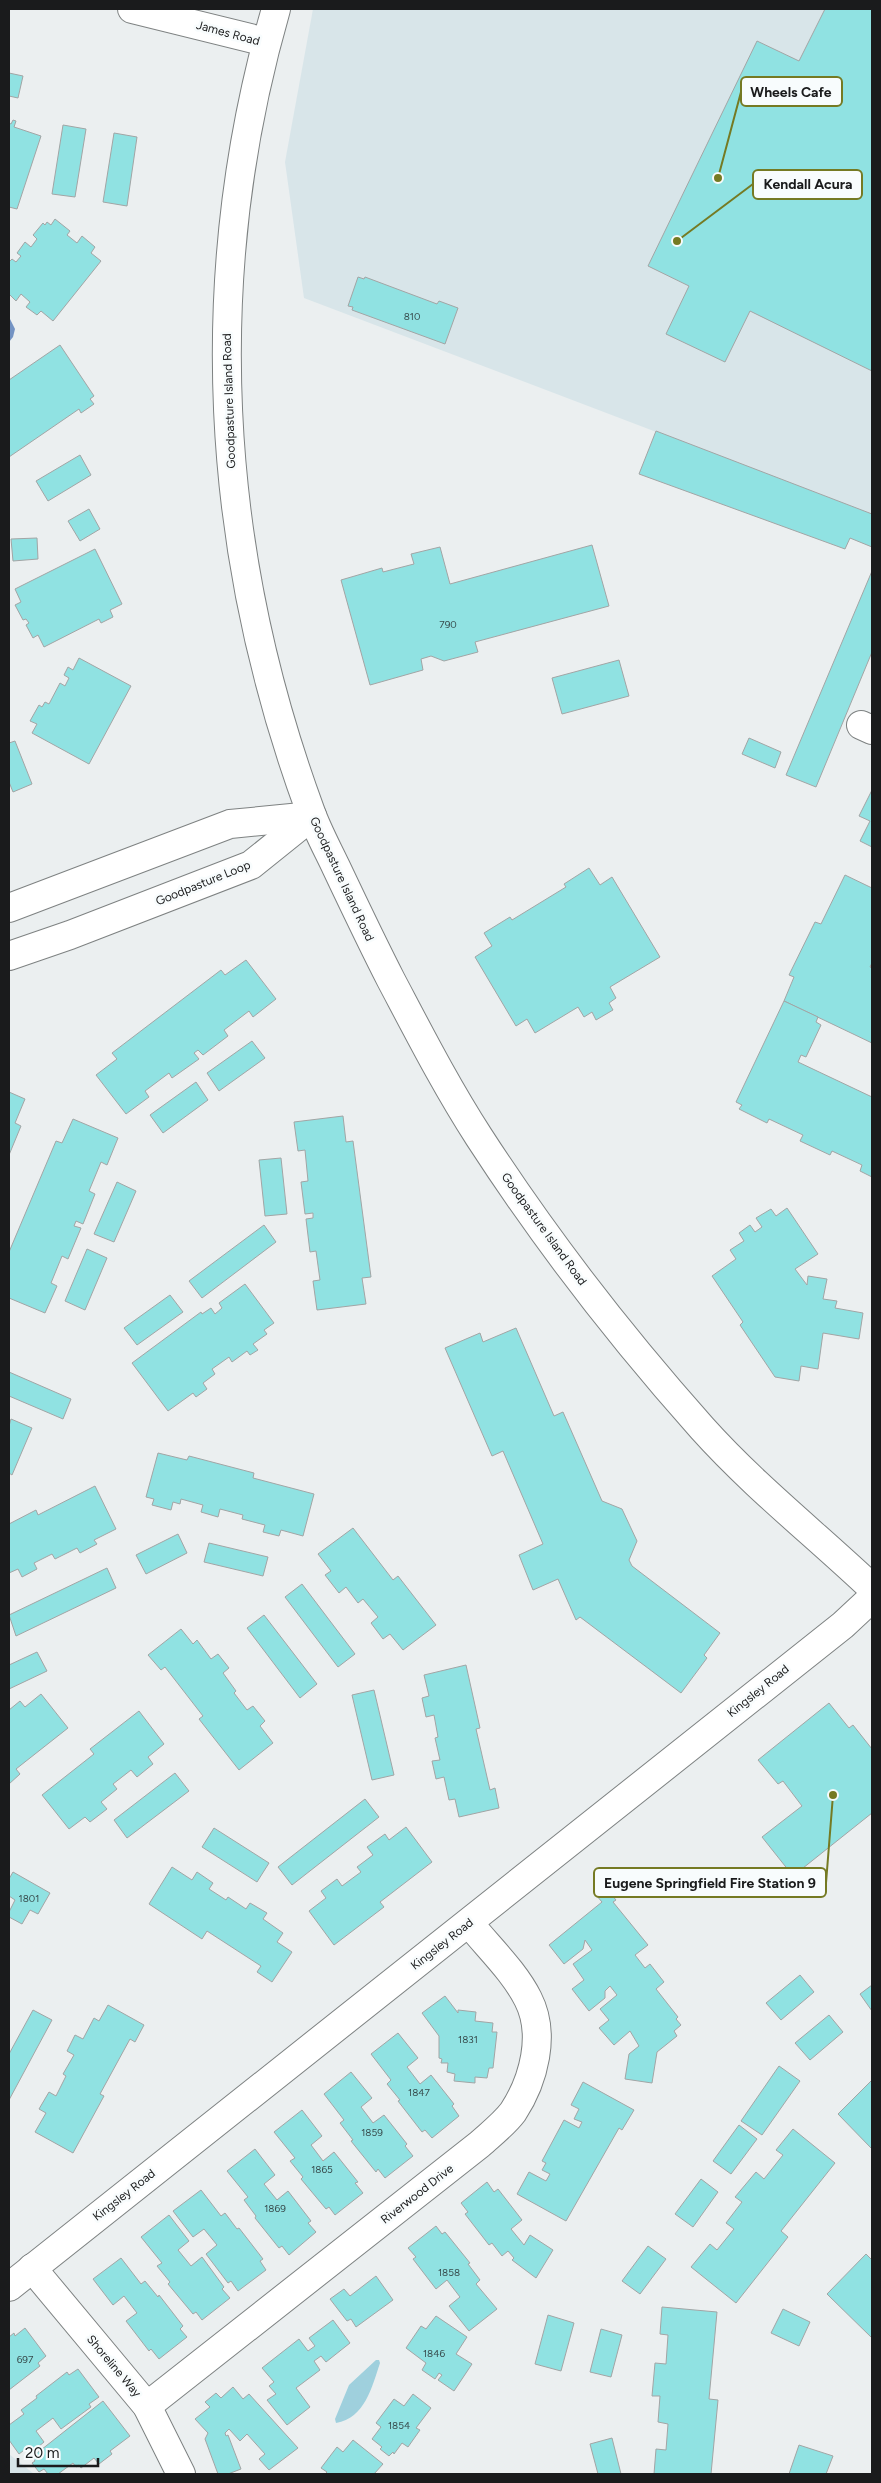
<svg xmlns="http://www.w3.org/2000/svg" width="881" height="2483" font-family="Figtree,sans-serif">
	<rect width="100%" height="100%" fill="#ebeff0"/>
	<g fill="#d8e5e9">
		<polygon points="313,9 872,9 872,514 304,298 285,162"/>
		<polygon points="9,2454 34,2474 9,2474"/>
	</g>
	<path fill="#9fd0dd" d="M 376,2360 L 379,2360 L 380,2363 C 372,2387 365,2418 336,2423 L 335,2419 L 349,2385 Z"/>
	<polygon fill="#7393c3" points="9,317 15,329 13,337 9,342"/>
	<g fill="#90e2e2" stroke="#a2a5a5">
		<polygon points="825,9 872,9 872,371 750,311 725,362 666,334 689,286 648,266 757,41 799,61"/>
		<polygon points="9,73 23,76 18,98 9,96"/>
		<polygon points="13,120 16,121 14,127 41,136 17,209 9,207 9,123 11,124"/>
		<polygon points="63,125 86,129 75,197 52,194"/>
		<polygon points="114,133 137,137 127,206 103,202"/>
		<polygon points="55,219 70,231 67,235 77,243 82,236 95,247 91,253 101,261 53,321 41,311 37,315 26,307 30,302 21,294 16,301 9,294 9,262 12,259 16,262 21,256 17,253 25,242 31,247 37,239 33,235 43,223 45,225 47,222 51,225"/>
		<polygon points="358,277 364,279 365,277 437,304 439,301 458,308 445,344 352,310 353,307 348,306"/>
		<polygon points="60,345 94,396 90,399 94,404 81,413 79,409 9,457 9,380"/>
		<polygon points="656,431 872,514 872,547 850,538 845,549 639,474"/>
		<polygon points="80,455 91,475 48,501 36,481"/>
		<polygon points="89,509 100,529 80,541 68,521"/>
		<polygon points="37,538 38,559 13,561 11,539"/>
		<polygon points="592,545 609,606 475,642 478,652 444,661 431,656 421,659 423,670 370,685 341,580 382,568 383,572 414,564 411,554 440,547 450,584"/>
		<polygon points="95,549 122,604 110,610 113,617 101,623 99,619 44,647 38,635 33,638 26,625 29,623 26,619 23,620 15,605 21,602 15,589"/>
		<polygon points="872,571 872,652 816,787 786,775"/>
		<polygon points="79,658 131,686 89,764 32,733 37,724 30,721 39,705 42,707 45,702 49,704 60,683 65,686 69,678 64,675 68,667 73,670"/>
		<polygon points="619,660 629,696 562,714 552,678"/>
		<polygon points="749,738 781,752 775,768 742,754"/>
		<polygon points="15,741 32,784 13,792 9,782 9,743"/>
		<polygon points="872,790 872,847 860,841 870,821 859,816"/>
		<polygon points="589,868 600,885 612,877 660,957 610,987 616,998 609,1003 613,1010 596,1020 592,1012 584,1017 578,1007 535,1033 527,1019 516,1026 475,957 492,946 484,933 510,917 512,920 566,887 564,884"/>
		<polygon points="845,875 872,888 872,963 870,967 872,968 872,1043 784,1001 794,977 789,975 815,922 821,924"/>
		<polygon points="246,960 276,999 253,1017 249,1011 224,1030 228,1036 203,1055 198,1050 194,1053 199,1059 172,1078 169,1073 145,1091 149,1097 126,1114 96,1075 117,1059 112,1053 221,970 225,975"/>
		<polygon points="784,1001 818,1017 816,1022 821,1025 806,1057 801,1055 798,1062 872,1097 872,1177 860,1171 862,1165 832,1151 830,1155 800,1141 803,1135 769,1119 767,1123 739,1109 742,1105 736,1102"/>
		<polygon points="252,1041 265,1058 219,1091 207,1073"/>
		<polygon points="196,1082 208,1100 163,1133 150,1115"/>
		<polygon points="9,1092 25,1099 15,1123 21,1126 9,1155"/>
		<polygon points="343,1116 346,1142 353,1141 371,1277 362,1278 366,1304 317,1310 313,1281 320,1280 316,1251 310,1252 306,1219 313,1218 313,1213 305,1214 301,1182 308,1181 305,1150 298,1151 294,1122"/>
		<polygon points="73,1119 118,1138 107,1165 101,1162 89,1191 95,1194 83,1224 76,1221 74,1226 81,1228 68,1259 62,1256 51,1283 57,1286 45,1313 9,1298 9,1252 56,1141 62,1143"/>
		<polygon points="281,1158 287,1214 265,1216 259,1160"/>
		<polygon points="117,1182 136,1191 114,1242 94,1234"/>
		<polygon points="787,1208 818,1254 795,1269 807,1285 808,1276 827,1279 823,1299 837,1301 835,1308 863,1313 859,1339 823,1333 818,1369 801,1366 799,1381 775,1377 740,1325 743,1322 712,1276 736,1259 730,1250 744,1241 739,1233 750,1225 755,1232 762,1227 756,1218 771,1209 776,1216"/>
		<polygon points="264,1225 276,1242 202,1298 189,1281"/>
		<polygon points="87,1249 107,1258 85,1310 65,1301"/>
		<polygon points="245,1284 274,1323 264,1330 267,1334 253,1344 258,1350 250,1355 247,1351 232,1362 229,1357 212,1369 215,1374 203,1383 207,1389 196,1397 193,1393 168,1411 132,1363 201,1312 202,1314 211,1308 215,1314 222,1308 219,1303"/>
		<polygon points="170,1295 183,1312 137,1345 124,1328"/>
		<polygon points="516,1328 554,1416 563,1412 602,1501 622,1509 637,1541 629,1560 632,1566 720,1633 704,1655 707,1658 681,1693 580,1617 576,1620 558,1579 533,1590 519,1555 543,1544 503,1451 492,1456 445,1348 480,1333 483,1342"/>
		<polygon points="9,1372 71,1399 63,1419 9,1396"/>
		<polygon points="11,1419 32,1428 12,1475 9,1473 9,1426"/>
		<polygon points="158,1453 187,1460 189,1456 254,1473 253,1478 314,1494 303,1536 281,1530 279,1536 263,1532 265,1525 242,1519 243,1515 220,1509 218,1517 201,1512 203,1505 181,1499 180,1504 173,1502 171,1510 152,1505 154,1499 146,1497"/>
		<polygon points="95,1486 116,1529 94,1540 97,1544 80,1553 77,1548 55,1559 52,1554 34,1563 37,1569 22,1577 18,1569 9,1573 9,1524 36,1510 38,1515"/>
		<polygon points="353,1528 393,1580 398,1576 436,1625 403,1650 390,1634 383,1639 371,1623 378,1617 363,1599 358,1603 346,1587 339,1593 325,1575 331,1571 318,1554"/>
		<polygon points="178,1534 187,1553 146,1574 136,1555"/>
		<polygon points="209,1543 268,1557 263,1576 204,1562"/>
		<polygon points="107,1568 116,1588 16,1636 9,1615"/>
		<polygon points="302,1584 355,1654 338,1667 285,1597"/>
		<polygon points="264,1615 317,1684 300,1698 247,1628"/>
		<polygon points="181,1629 193,1644 197,1640 211,1659 218,1654 229,1668 223,1673 236,1691 234,1693 247,1710 253,1706 265,1721 260,1726 273,1743 239,1770 199,1719 203,1716 165,1667 161,1670 148,1655"/>
		<polygon points="37,1652 47,1671 9,1689 9,1665"/>
		<polygon points="466,1665 480,1728 476,1729 490,1790 495,1788 499,1808 459,1817 455,1799 449,1800 444,1777 436,1779 432,1761 440,1760 435,1738 438,1737 434,1715 426,1717 422,1698 429,1696 424,1675"/>
		<polygon points="374,1690 394,1775 372,1780 352,1695"/>
		<polygon points="41,1694 68,1728 16,1769 20,1774 9,1784 9,1710 20,1701 25,1707"/>
		<polygon points="829,1703 849,1728 853,1725 872,1749 872,1813 793,1876 762,1837 802,1806 783,1781 778,1784 758,1760"/>
		<polygon points="139,1711 164,1744 148,1757 153,1764 137,1777 131,1770 113,1784 117,1789 101,1802 107,1809 90,1822 85,1817 69,1829 42,1795 94,1754 90,1749"/>
		<polygon points="175,1773 189,1791 127,1838 114,1820"/>
		<polygon points="365,1799 379,1817 292,1885 278,1867"/>
		<polygon points="406,1827 432,1862 380,1902 384,1907 334,1945 309,1911 326,1898 321,1891 337,1879 342,1886 361,1872 357,1867 373,1855 367,1847 385,1834 389,1840"/>
		<polygon points="214,1828 269,1863 257,1882 202,1847"/>
		<polygon points="172,1867 192,1880 197,1872 213,1883 209,1889 226,1900 228,1897 246,1909 250,1903 267,1913 263,1919 283,1933 277,1942 292,1952 272,1982 257,1972 261,1966 207,1931 202,1939 149,1904"/>
		<polygon points="13,1872 50,1893 38,1914 30,1910 22,1924 9,1917 9,1912 15,1900 9,1896 9,1879"/>
		<polygon points="606,1888 616,1900 613,1902 648,1945 635,1955 645,1968 650,1964 664,1982 656,1989 678,2017 676,2019 681,2025 674,2031 677,2036 657,2052 652,2083 625,2079 629,2054 639,2046 630,2031 614,2045 599,2028 609,2020 600,2009 617,1995 610,1986 605,1991 605,1998 589,2011 572,1989 584,1980 573,1964 592,1950 585,1940 583,1949 564,1964 549,1945 602,1902 596,1895"/>
		<polygon points="800,1975 814,1992 781,2020 766,2003"/>
		<polygon points="872,1985 872,2011 860,1994"/>
		<polygon points="445,1996 458,2013 458,2010 476,2012 475,2021 493,2023 492,2032 497,2032 493,2068 489,2068 487,2078 475,2077 475,2083 454,2081 455,2074 447,2072 448,2063 441,2063 442,2059 439,2058 439,2036 422,2013"/>
		<polygon points="108,2005 144,2025 135,2042 130,2039 100,2094 104,2096 73,2153 35,2132 46,2113 39,2109 49,2092 56,2096 66,2076 63,2074 74,2055 67,2051 75,2035 83,2039 94,2018 99,2021"/>
		<polygon points="33,2010 52,2020 9,2100 9,2054"/>
		<polygon points="829,2015 843,2032 810,2060 795,2043"/>
		<polygon points="398,2033 418,2058 407,2067 420,2084 431,2075 454,2104 452,2106 459,2116 432,2138 425,2130 422,2132 398,2101 400,2100 387,2084 391,2080 371,2054"/>
		<polygon points="779,2066 800,2081 762,2135 741,2121"/>
		<polygon points="351,2072 372,2098 361,2107 373,2123 384,2115 407,2144 405,2146 413,2156 385,2178 378,2169 376,2172 351,2141 353,2140 340,2123 344,2120 324,2094"/>
		<polygon points="872,2080 872,2149 838,2114"/>
		<polygon points="583,2082 634,2110 622,2130 619,2128 566,2221 517,2194 529,2172 546,2181 550,2174 542,2170 546,2163 542,2161 564,2120 579,2128 582,2122 574,2119 579,2109 571,2105"/>
		<polygon points="302,2110 322,2136 311,2145 323,2161 334,2152 358,2182 355,2183 363,2193 335,2215 329,2207 326,2209 301,2179 303,2177 290,2161 295,2158 274,2132"/>
		<polygon points="739,2125 757,2139 731,2174 713,2161"/>
		<polygon points="793,2129 835,2163 781,2231 788,2237 736,2303 691,2267 710,2244 717,2250 734,2229 726,2223 742,2202 735,2197 756,2172 764,2179 783,2155 776,2150"/>
		<polygon points="255,2149 275,2175 264,2184 277,2200 288,2191 311,2221 308,2223 316,2232 289,2255 282,2246 279,2248 255,2218 256,2216 244,2200 248,2197 227,2171"/>
		<polygon points="701,2179 718,2192 693,2227 675,2214"/>
		<polygon points="487,2182 494,2192 498,2189 522,2220 511,2229 524,2245 530,2235 553,2250 536,2278 512,2260 514,2258 508,2251 502,2256 492,2243 489,2245 465,2214 468,2212 461,2203"/>
		<polygon points="201,2190 221,2216 225,2213 237,2229 239,2228 263,2259 260,2261 266,2270 238,2291 231,2281 228,2283 206,2254 217,2245 204,2229 193,2237 173,2211"/>
		<polygon points="169,2215 189,2241 178,2250 191,2266 202,2257 224,2287 222,2289 230,2298 202,2320 196,2312 193,2314 168,2284 170,2282 157,2266 162,2263 141,2237"/>
		<polygon points="436,2226 442,2234 445,2232 470,2263 468,2264 480,2280 476,2284 497,2309 469,2331 449,2306 460,2297 447,2280 436,2289 413,2259 416,2257 408,2248"/>
		<polygon points="648,2246 666,2259 640,2294 622,2281"/>
		<polygon points="866,2254 872,2260 872,2338 827,2294"/>
		<polygon points="121,2258 141,2284 145,2281 158,2297 159,2295 183,2326 180,2329 187,2337 159,2359 151,2349 149,2351 126,2321 137,2313 124,2296 113,2305 93,2279"/>
		<polygon points="376,2276 393,2300 356,2327 351,2319 347,2321 330,2299 344,2289 350,2296"/>
		<polygon points="662,2307 717,2312 709,2399 718,2400 711,2474 654,2474 656,2449 666,2450 668,2424 658,2422 660,2396 652,2396 655,2363 666,2364 668,2335 660,2334"/>
		<polygon points="783,2309 810,2322 799,2346 771,2333"/>
		<polygon points="548,2315 574,2323 561,2371 535,2364"/>
		<polygon points="436,2316 467,2337 456,2354 472,2364 454,2391 438,2380 442,2375 439,2373 435,2379 422,2370 426,2363 406,2348 421,2326 426,2329"/>
		<polygon points="333,2320 350,2343 326,2362 321,2356 314,2361 320,2370 296,2388 310,2407 287,2425 267,2400 276,2394 269,2386 274,2382 262,2368 299,2339 308,2351 315,2346 309,2338"/>
		<polygon points="25,2328 46,2356 38,2363 40,2366 9,2390 9,2337 14,2333 15,2336"/>
		<polygon points="601,2329 622,2335 611,2377 590,2372"/>
		<polygon points="78,2369 99,2397 89,2404 91,2407 61,2429 53,2418 36,2431 44,2442 32,2452 28,2447 19,2454 9,2440 9,2425 24,2414 21,2410 37,2398 36,2396 67,2372 69,2375"/>
		<polygon points="233,2387 243,2399 249,2394 298,2448 269,2470 259,2459 265,2454 247,2434 240,2441 229,2429 225,2433 226,2436 228,2435 241,2469 228,2474 218,2474 205,2439 208,2433 195,2419 210,2407 205,2402 216,2393 221,2398"/>
		<polygon points="413,2394 431,2408 416,2428 420,2430 408,2447 402,2443 394,2454 393,2452 389,2456 380,2449 382,2447 372,2439 381,2427 376,2423 394,2399 404,2406"/>
		<polygon points="103,2401 130,2436 110,2451 112,2454 99,2464 94,2458 81,2468 79,2465 76,2467 73,2463 58,2474 48,2474 44,2469 39,2472 32,2463 35,2461 32,2457"/>
		<polygon points="612,2438 621,2474 598,2474 590,2444"/>
		<polygon points="353,2440 383,2464 374,2474 325,2474 327,2472 321,2468 337,2447 343,2452"/>
		<polygon points="799,2445 833,2456 826,2474 789,2474"/>
	</g>
	<g fill="none" stroke-linecap="round" stroke-linejoin="round">
		<g stroke="#7e8282" stroke-width="30">
			<g id="minor">
				<polyline points="132,9 266,42"/>
				<polyline points="861,725 872,730"/>
				<polyline points="32,2268 147,2406 181,2474"/>
				<path d="M 147,2406 L 480,2144 C 491,2134 504,2124 513,2112 C 534,2080 546,2034 528,1999 C 514,1971 488,1947 469,1923"/>
			</g>
		</g>
		<g stroke="#7e8282" stroke-width="30">
			<g id="tertiary">
				<polyline points="9,908 230,824 312,816"/>
				<polyline points="9,956 70,935 251,865 312,816"/>
				<polyline points="9,2287 843,1625 872,1598"/>
			</g>
		</g>
		<g stroke="#7e8282" stroke-width="30">
			<path id="secondary" d="M 276,9 C 199,276 214,549 310,810 C 317,830 327,848 336,867 C 354,905 372,943 391,980 C 419,1033 446,1086 479,1137 C 545,1239 621,1337 702,1428 C 754,1486 816,1535 872,1588"/>
		</g>
		<use href="#minor" stroke="#fff" stroke-width="28"/>
		<use href="#tertiary" stroke="#fff" stroke-width="28"/>
		<use href="#secondary" stroke="#fff" stroke-width="28"/>
	</g>
	<g text-anchor="middle" dominant-baseline="central" stroke-width="5" stroke-linejoin="round" paint-order="stroke">
		<g font-size="10" fill="#384d4e">
			<text x="412" y="316">810</text>
			<text x="448" y="624">790</text>
			<text x="29" y="1898">1801</text>
			<text x="468" y="2039">1831</text>
			<text x="419" y="2092">1847</text>
			<text x="372" y="2132">1859</text>
			<text x="322" y="2169">1865</text>
			<text x="275" y="2208">1869</text>
			<text x="449" y="2272">1858</text>
			<text x="434" y="2353">1846</text>
			<text x="25" y="2359">697</text>
			<text x="399" y="2425">1854</text>
		</g>
		<g font-size="12" fill="#1a1b1c" stroke="#f8fcfd">
			<text transform="translate(228 33) rotate(15)">James Road</text>
			<text transform="translate(229 401) rotate(-92)">Goodpasture Island Road</text>
			<text transform="translate(342 879) rotate(65)">Goodpasture Island Road</text>
			<text transform="translate(203 883) rotate(-22)">Goodpasture Loop</text>
			<text transform="translate(544 1229) rotate(54)">Goodpasture Island Road</text>
			<text transform="translate(758 1691) rotate(-39)">Kingsley Road</text>
			<text transform="translate(442 1944) rotate(-38)">Kingsley Road</text>
			<text transform="translate(417 2194) rotate(-38)">Riverwood Drive</text>
			<text transform="translate(124 2195) rotate(-38)">Kingsley Road</text>
			<text transform="translate(114 2366) rotate(50)">Shoreline Way</text>
		</g>
	</g>
	<path fill="none" stroke="#757a23" stroke-width="2" d="M718 178L741 92M677 241L753 184M833 1795L826 1883"/>
	<g fill="#757a23" stroke="#f8fcfd" stroke-width="2">
		<circle cx="718" cy="178" r="5"/>
		<circle cx="677" cy="241" r="5"/>
		<circle cx="833" cy="1795" r="5"/>
	</g>
	<g fill="#f8fcfd" stroke="#757a23" stroke-width="2">
		<rect x="741" y="77" width="101" height="29" rx="5"/>
		<rect x="753" y="170" width="109" height="29" rx="5"/>
		<rect x="594" y="1868" width="232" height="29" rx="5"/>
	</g>
	<g font-size="14" text-anchor="middle" font-weight="bold" fill="#1a1b1c">
		<text x="791" y="97">Wheels Cafe</text>
		<text x="808" y="189">Kendall Acura</text>
		<text x="710" y="1888">Eugene Springfield Fire Station 9</text>
	</g>
	<rect width="881" height="2483" fill="none" stroke="#1a1b1c" stroke-width="20"/>
	<path d="M18 2458v8h80v-8" fill="none" stroke="#1a1b1c" stroke-width="2.5"/>
	<text x="25" y="2458" font-size="15" fill="#1a1b1c" stroke="#f8fcfd" stroke-width="4" paint-order="stroke">20 m</text>
</svg>
